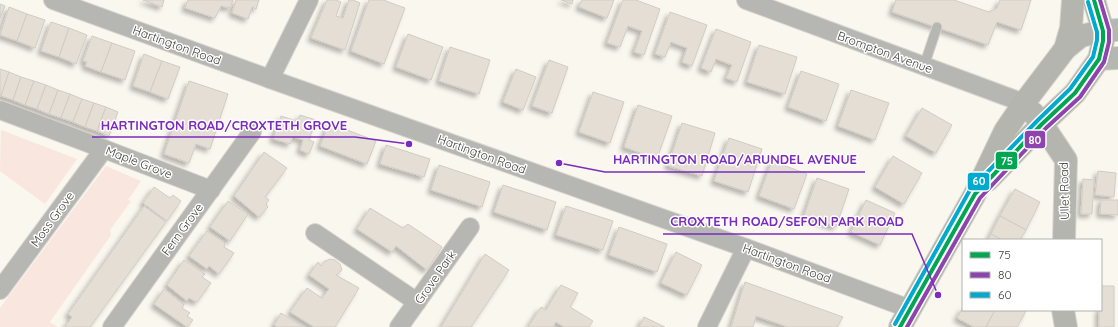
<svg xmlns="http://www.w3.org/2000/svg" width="1118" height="327" font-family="Quicksand,sans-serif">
	<defs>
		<filter id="shadow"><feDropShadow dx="-3.5" dy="3.5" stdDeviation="2" flood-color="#0004"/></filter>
	</defs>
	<rect width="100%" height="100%" fill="#faf7ee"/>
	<g fill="#f8e6df">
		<polygon points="1,130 77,159 45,204 0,171"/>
		<polygon points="106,166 141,181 128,200 131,201 110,230 111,235 50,322 58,327 0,327 0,308"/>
	</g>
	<g fill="#e5ded4" stroke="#d0ccc5" filter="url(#shadow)">
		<polygon points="143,0 164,0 162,7"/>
		<polygon points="188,0 233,0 230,8 221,6 215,18 185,8"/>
		<polygon points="236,0 259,0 256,9 252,7 248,19 232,13"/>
		<polygon points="327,0 336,0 341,2 336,16 343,18 349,0 353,0 360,3 345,50 311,38"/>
		<polygon points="369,0 383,0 405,8 384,64 351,51"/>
		<polygon points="561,0 573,0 572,4"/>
		<polygon points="582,0 614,0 607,18 579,7"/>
		<polygon points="623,0 636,0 660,9 644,55 634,52 642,31 628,26 620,47 607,43"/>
		<polygon points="896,0 954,0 989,12 997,8 1000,0 1031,0 1021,30 997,22 988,45 892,12"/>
		<polygon points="0,4 5,6 0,18"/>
		<polygon points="9,7 27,14 17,41 0,35"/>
		<polygon points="670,12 707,25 692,66 682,62 687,48 671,42 665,57 655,54"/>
		<polygon points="27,14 45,20 35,48 17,41"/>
		<polygon points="51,22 69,28 59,57 41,51"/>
		<polygon points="69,28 87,35 76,64 59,57"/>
		<polygon points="716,29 751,42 737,82 726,78 732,65 716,59 711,72 701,68"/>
		<polygon points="408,34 443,47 431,80 396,67"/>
		<polygon points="92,36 112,43 101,72 85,66 87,62 83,61"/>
		<polygon points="112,43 135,51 125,80 101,72"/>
		<polygon points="759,45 797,57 785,94 747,82"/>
		<polygon points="450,47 490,60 479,94 439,81"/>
		<polygon points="144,54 162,61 150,92 133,86"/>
		<polygon points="549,60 568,67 552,113 532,106"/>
		<polygon points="162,61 180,67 168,99 150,92"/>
		<polygon points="0,69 9,72 1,96 0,96"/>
		<polygon points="516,69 536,77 523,110 503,102"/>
		<polygon points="801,71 839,84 826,121 788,107"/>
		<polygon points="9,72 21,77 13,100 1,96"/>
		<polygon points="21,77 34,81 25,105 13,100"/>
		<polygon points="34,81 46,85 37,109 25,105"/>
		<polygon points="189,81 228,94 210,149 196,144 189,163 164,154"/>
		<polygon points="46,85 58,90 49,114 37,109"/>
		<polygon points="58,90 70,94 61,118 49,114"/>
		<polygon points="851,90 889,103 875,140 838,126"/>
		<polygon points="593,92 624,102 610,143 579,132"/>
		<polygon points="70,94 82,99 73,122 61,118"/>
		<polygon points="82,99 94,103 85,127 73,122"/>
		<polygon points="94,103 106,107 97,131 85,127"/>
		<polygon points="638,105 672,116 657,159 624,147"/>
		<polygon points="106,107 118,112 109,136 97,131"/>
		<polygon points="922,108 952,125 936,153 906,136"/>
		<polygon points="300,115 316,120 309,140 314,142 309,154 300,150 303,140 293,137 290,144 273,139 281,116 297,121"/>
		<polygon points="329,123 376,141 367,164 320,146"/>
		<polygon points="682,123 715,133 702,176 668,166"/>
		<polygon points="729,138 762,149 748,192 714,181"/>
		<polygon points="386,145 430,159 424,177 380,164"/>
		<polygon points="264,152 287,168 265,197 269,200 266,204 268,207 259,217 234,196"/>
		<polygon points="893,156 922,173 904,204 875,187"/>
		<polygon points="772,161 807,174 794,209 759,196"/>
		<polygon points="439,165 490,182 482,207 431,190"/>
		<polygon points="1098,171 1116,173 1114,197 1095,195"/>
		<polygon points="817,178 849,189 836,227 804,216"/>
		<polygon points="1083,179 1094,180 1092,214 1081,214"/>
		<polygon points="503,185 556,202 547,230 494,212"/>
		<polygon points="154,187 170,198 173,195 181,201 167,221 143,203"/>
		<polygon points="1015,189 1040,202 1026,230 1000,216"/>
		<polygon points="866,200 895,213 880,245 851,232"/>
		<polygon points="1101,200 1118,200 1118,215 1100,214"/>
		<polygon points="228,201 248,214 230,241 210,227"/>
		<polygon points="144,206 166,222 90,327 65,327 72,317 68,314"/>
		<polygon points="566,206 613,221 603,250 556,235"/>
		<polygon points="370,208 403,228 408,224 442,247 427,270 396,246 392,252 357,229"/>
		<polygon points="1000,216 1026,230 1020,240 1002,240 991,234"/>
		<polygon points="619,227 667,244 657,272 609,255"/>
		<polygon points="207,231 225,243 224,247 234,253 219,274 209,266 207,269 189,256"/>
		<polygon points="991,234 1002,240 988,240"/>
		<polygon points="676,252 702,265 687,295 661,283"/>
		<polygon points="485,254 509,270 471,327 441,327"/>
		<polygon points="330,259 335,260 340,264 342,270 336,275 359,288 335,327 314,327 290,312 307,288 322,298 329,289 309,275 318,262 321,266 325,261 326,261"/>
		<polygon points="184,260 205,274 202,277 211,283 197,302 189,298 187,301 167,285"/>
		<polygon points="745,282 843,317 837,327 788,327 756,316 753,327 731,327"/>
		<polygon points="561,285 578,293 570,307 593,321 589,327 564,327 556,322 553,327 528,327 541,307 546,310"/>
		<polygon points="1101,286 1114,286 1114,327 1099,327 1099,310 1101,310"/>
		<polygon points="164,289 184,305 182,308 190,313 187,316 193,320 187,327 154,304"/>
		<polygon points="963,307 963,310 995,310 986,327 974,327 957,318"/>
		<polygon points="995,310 1026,310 1025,313 1017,327 986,327"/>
		<polygon points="281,313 303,327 277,327 274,325"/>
		<polygon points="644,317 665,327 639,327"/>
	</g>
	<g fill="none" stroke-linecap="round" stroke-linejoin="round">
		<g stroke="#d7d5ce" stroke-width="11">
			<polyline id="service" points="924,66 937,27"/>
		</g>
		<g stroke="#d7d5ce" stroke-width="20">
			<g id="minor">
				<polyline points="53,0 270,79 746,248 910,309"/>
				<polyline points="746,0 1024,103"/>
				<polyline points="270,79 309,0"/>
				<polyline points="0,110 104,149 211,190"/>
				<polyline points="315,233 417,302"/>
				<polyline points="0,290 104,149"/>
				<polyline points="112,327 252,132"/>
				<polyline points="399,327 470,227"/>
				<polyline points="707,327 746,248"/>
			</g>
		</g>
		<g stroke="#d7d5ce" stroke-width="24">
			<g id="tertiary">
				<polyline points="1103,31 1118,30"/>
				<polyline points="1099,59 1118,58"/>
			</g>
		</g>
		<g stroke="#d7d5ce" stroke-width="24">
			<g id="secondary">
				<polyline points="1065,49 1071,28 1073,0"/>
				<polyline points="1033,113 1042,124 1066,160 1064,240"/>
				<polyline points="988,180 1042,124 1075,93 1099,59 1103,41 1103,31 1094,0"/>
				<polyline points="1063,310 1066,327"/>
				<polyline points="900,327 975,194 1005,131 1024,103 1065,49 1081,36 1103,31"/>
			</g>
		</g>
		<use href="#service" stroke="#b6b6b2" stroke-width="9"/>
		<use href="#minor" stroke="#b6b6b2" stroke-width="18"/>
		<use href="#tertiary" stroke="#b6b6b2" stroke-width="22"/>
		<use href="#secondary" stroke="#b5b5b0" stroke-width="22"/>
		<g stroke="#fff" stroke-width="7">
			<polyline id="bus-1" points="900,327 975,194 1042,124 1075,93 1099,59 1103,41 1103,31 1094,0"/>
		</g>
		<g stroke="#fff" stroke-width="7">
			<polyline id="bus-2" points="907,327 980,198 1046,128 1080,97 1104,62 1109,42 1109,30 1100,0"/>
		</g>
		<g stroke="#fff" stroke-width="7">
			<polyline id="bus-3" points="895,324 970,190 1038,120 1070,89 1093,57 1097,40 1097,32 1088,2"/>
		</g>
		<use href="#bus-1" stroke="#00a651" stroke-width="4"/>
		<use href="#bus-2" stroke="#8e44ad" stroke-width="4"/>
		<use href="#bus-3" stroke="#00a9ce" stroke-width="4"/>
	</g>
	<g text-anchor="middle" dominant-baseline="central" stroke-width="3" stroke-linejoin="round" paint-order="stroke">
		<g font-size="12" fill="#3d3c35" stroke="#fff">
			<text transform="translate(177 45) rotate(20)">Hartington Road</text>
			<text transform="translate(885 52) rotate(20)">Brompton Avenue</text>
			<text transform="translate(482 154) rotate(20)">Hartington Road</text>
			<text transform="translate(139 162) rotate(21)">Maple Grove</text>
			<text transform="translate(1064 191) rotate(-91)">Ullet Road</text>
			<text transform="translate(52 219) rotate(-54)">Moss Grove</text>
			<text transform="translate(182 229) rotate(-54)">Fern Grove</text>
			<text transform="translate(787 263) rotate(20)">Hartington Road</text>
			<text transform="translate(435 277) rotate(-55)">Grove Park</text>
		</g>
	</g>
	<path fill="none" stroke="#7b2cbf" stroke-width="1.5" d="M409 144L355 137H92M559 163L605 172H865M938 295L912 234H663"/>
	<g fill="#7b2cbf" stroke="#fff" stroke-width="1.5">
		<circle cx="409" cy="144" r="4"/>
		<circle cx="559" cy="163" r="4"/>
		<circle cx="938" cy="295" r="4"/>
	</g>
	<g font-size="13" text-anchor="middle" font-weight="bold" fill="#7b2cbf" stroke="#fff" stroke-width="3" stroke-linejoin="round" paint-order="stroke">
		<text x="224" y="130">HARTINGTON ROAD/CROXTETH GROVE</text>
		<text x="735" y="164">HARTINGTON ROAD/ARUNDEL AVENUE</text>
		<text x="787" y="226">CROXTETH ROAD/SEFON PARK ROAD</text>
	</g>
	<g stroke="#fff" stroke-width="1.5">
		<rect x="1024" y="130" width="22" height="19" rx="4" fill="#8e44ad"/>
		<rect x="995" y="151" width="23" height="19" rx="4" fill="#00a651"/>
		<rect x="967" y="172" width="23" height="19" rx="4" fill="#00a9ce"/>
	</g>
	<g font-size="11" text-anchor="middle" font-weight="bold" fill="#fff">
		<text x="1035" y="144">80</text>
		<text x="1007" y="165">75</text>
		<text x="979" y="185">60</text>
	</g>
	<rect x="962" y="239" width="140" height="72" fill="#ffffff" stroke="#b1b1ae"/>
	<rect x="970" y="252" width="20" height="6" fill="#00a651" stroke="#b1b1ae"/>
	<text x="998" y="259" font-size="12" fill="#3d3c35">75</text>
	<rect x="970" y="272" width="20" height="6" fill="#8e44ad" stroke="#b1b1ae"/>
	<text x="998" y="279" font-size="12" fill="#3d3c35">80</text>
	<rect x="970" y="292" width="20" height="6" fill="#00a9ce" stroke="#b1b1ae"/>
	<text x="998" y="299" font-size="12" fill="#3d3c35">60</text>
</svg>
